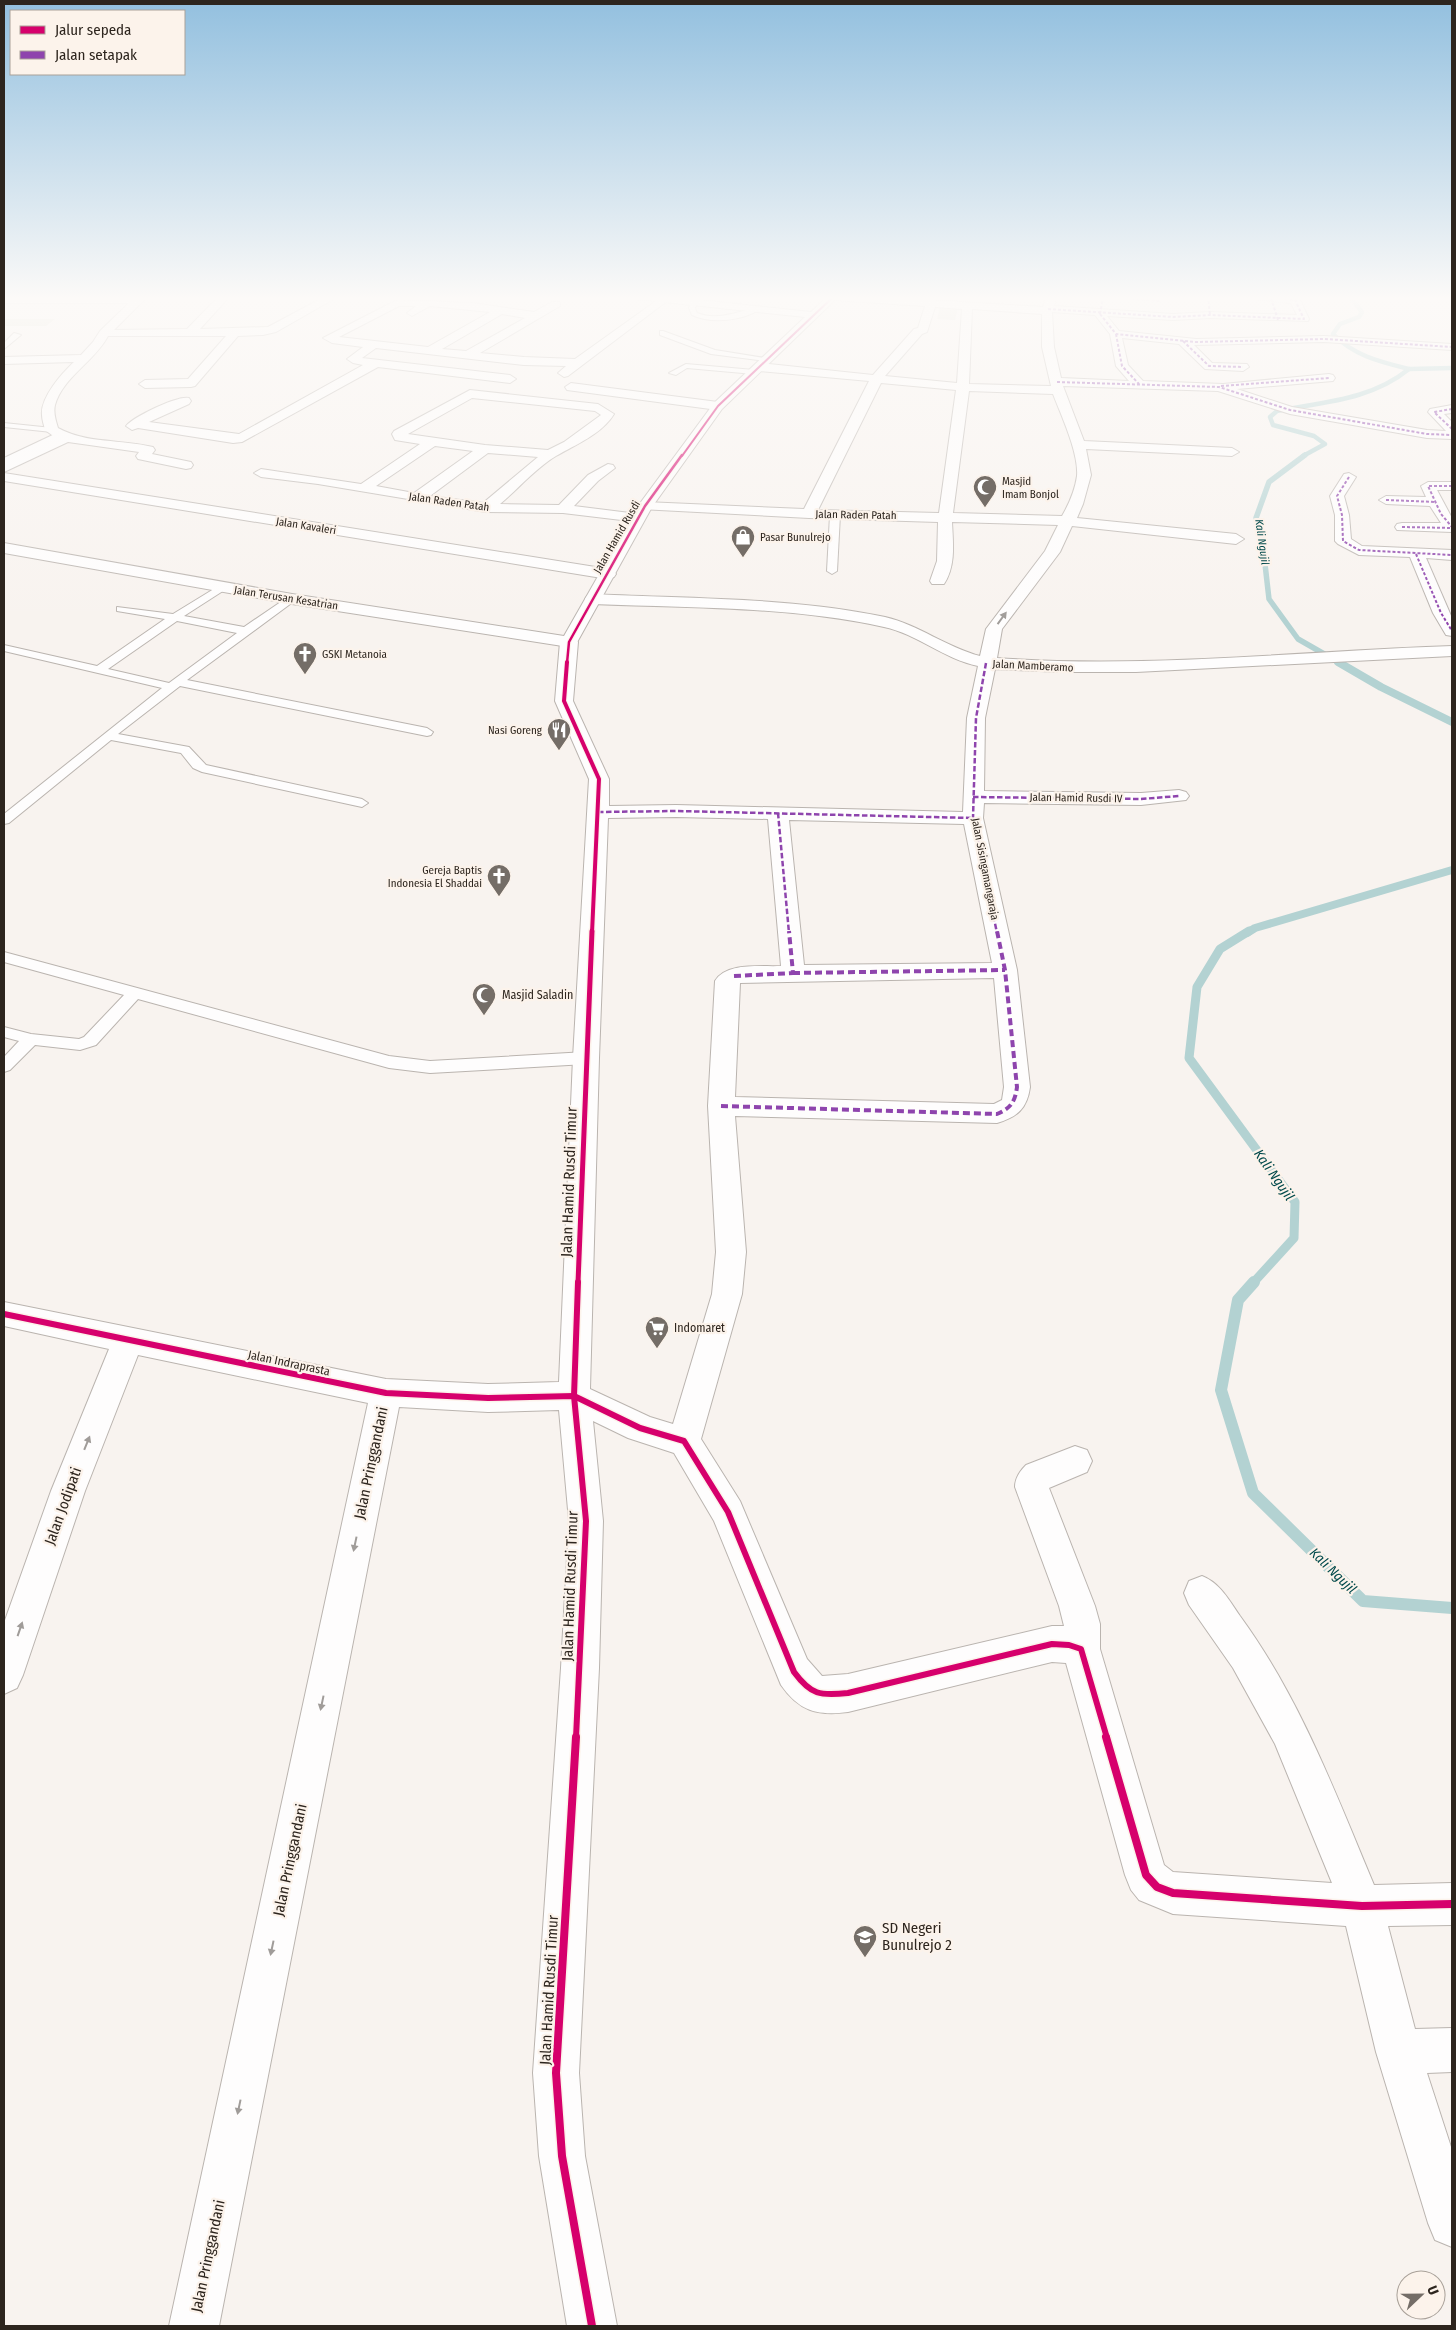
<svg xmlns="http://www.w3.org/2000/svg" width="1456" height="2330" font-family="'Fira Sans Condensed',sans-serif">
	<rect width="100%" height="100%" fill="#f8f3ef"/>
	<g fill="#dbdccc">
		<polygon points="940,307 958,308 955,320 937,319"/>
		<polygon points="4,319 55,319 46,326 4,326"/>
	</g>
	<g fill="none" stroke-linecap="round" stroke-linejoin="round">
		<g stroke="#b3d2d2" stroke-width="4.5">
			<polyline points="1409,369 1452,368"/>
			<path d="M 1303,456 L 1325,444 L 1314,436 L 1273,425 L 1270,417 L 1277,411 C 1323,402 1371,400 1409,369 C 1381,362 1354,356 1333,334 L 1340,324 L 1359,317 L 1362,312 L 1352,299 L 1346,296"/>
		</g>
		<polyline stroke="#b3d2d2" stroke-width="5.5" points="1305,455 1269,482 1256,518 1262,538 1269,599 1298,639 1340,663"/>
		<g stroke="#b3d2d2" stroke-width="8">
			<polyline points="1338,662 1381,687 1452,722"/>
			<polyline points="1247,933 1255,928 1452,870"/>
		</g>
		<polyline stroke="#b3d2d2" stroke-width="9" points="1249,931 1220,949 1197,987 1189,1058 1295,1202 1294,1238 1253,1283"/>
		<polyline stroke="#b3d2d2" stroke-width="12" points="1254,1282 1238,1300 1221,1390 1253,1493 1363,1601 1452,1608"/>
		<g stroke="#bab4af" stroke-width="2">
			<g id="lane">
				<path d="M 694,300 L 697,302 L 695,308 L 697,313 C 717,321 738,312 757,307 L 760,309 C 743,321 711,324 692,315 L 689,308 L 691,302 Z"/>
				<polygon points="663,331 715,350 771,359 767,361 711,354 660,335 660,331"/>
				<polygon points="14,333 21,335 4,349 4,343"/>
				<polygon points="686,364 754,370 758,372 754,374 687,368 676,375 669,373"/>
				<polygon points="4,423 52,428 56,430 52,432 4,427"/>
				<polygon points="59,432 63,435 62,437 4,464 4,458"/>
				<polygon points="835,512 840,515 837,571 832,574 827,571 830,515"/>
				<path d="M 222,584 L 227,587 L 226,589 L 184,616 L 244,627 L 288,597 L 292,596 L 297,599 L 187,680 L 427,728 L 433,732 L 431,735 L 427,736 L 180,686 L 118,734 L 189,747 L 206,765 L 362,799 L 368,803 L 362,807 L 202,772 L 193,768 L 181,753 L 111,740 L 9,823 L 4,824 L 4,814 L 162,688 L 4,651 L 4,645 L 97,666 L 165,619 L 117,611 L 117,607 L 173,614 ZM 177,621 L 237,633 L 169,683 L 108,669 Z"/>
				<polygon points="4,952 389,1056 430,1061 586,1052 592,1054 594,1058 592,1062 586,1064 430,1073 389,1068 138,999 96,1045 80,1050 35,1045 10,1070 4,1072 4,1057 19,1041 4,1037 4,1027 31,1034 79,1039 84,1037 124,995 4,962"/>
			</g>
		</g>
		<g stroke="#bab4af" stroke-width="2">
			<g id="street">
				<path d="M 137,296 L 148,296 L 114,330 L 187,329 L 219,296 L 230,296 L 200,329 L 268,327 L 326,296 L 339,296 L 276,332 L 263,335 L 238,336 L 195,386 L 191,387 L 145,388 L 139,384 L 145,380 L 188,379 L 226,336 L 108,336 C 95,361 63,377 55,405 C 53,413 56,421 58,428 C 87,444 121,439 153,447 L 155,450 L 152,454 L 191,462 L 193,465 L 191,468 L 186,469 L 138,459 L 136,456 L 139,452 L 68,442 L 4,472 L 4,463 L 56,438 L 45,430 C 44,425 42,420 42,415 C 40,398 62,373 74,362 L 4,364 L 4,357 L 81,355 L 93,342 L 100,331 L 129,303 L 4,303 L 4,297 Z"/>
				<path d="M 663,296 L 668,299 L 667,301 L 568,376 L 564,377 L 558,373 L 566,366 L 524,365 L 376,348 L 362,358 L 510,375 L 516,379 L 510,383 L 378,367 L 242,442 L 233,443 L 138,428 L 132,430 L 126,426 C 133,417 178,395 189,398 L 191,401 L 189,404 L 149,422 L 239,434 L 363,365 L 353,363 L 347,359 L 363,347 L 332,343 L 323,338 L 397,300 L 472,303 L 534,312 L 552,302 L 560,302 L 560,306 L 480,353 L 524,357 L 575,359 ZM 399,306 L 416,306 L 407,313 L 412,316 L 430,306 L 490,312 L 428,347 L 339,337 ZM 502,314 L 525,318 L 466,351 L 442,349 Z"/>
				<path d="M 829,296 L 864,296 L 1043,307 L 1046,296 L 1056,296 L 1054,306 L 1173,314 L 1210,312 L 1297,315 L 1291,303 L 1254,299 L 1249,296 L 1299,298 L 1309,319 L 1308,321 L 1210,318 L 1173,320 L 1107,316 L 1119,331 L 1196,339 L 1324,336 L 1452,344 L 1452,350 L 1324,342 L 1194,345 L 1212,363 L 1247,364 L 1249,367 L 1243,371 L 1205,369 L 1179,344 L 1122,338 L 1128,365 L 1143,381 L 1223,384 L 1329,374 L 1333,375 L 1335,378 L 1333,381 L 1237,389 L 1292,407 L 1427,430 L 1446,431 L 1428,412 L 1430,409 L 1452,405 L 1452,413 L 1444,414 L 1452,422 L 1452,439 L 1427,438 L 1290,414 L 1218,391 L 1063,386 L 1084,441 L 1232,448 L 1239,452 L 1232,456 L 1086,449 L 1091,475 L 1083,504 L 1077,518 L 1236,534 L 1244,539 L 1236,544 L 1072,526 L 1060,552 L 1002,629 L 997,658 C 1148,669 1301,651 1452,646 L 1452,656 L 1136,672 L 1063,672 L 995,669 L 985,718 L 984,791 L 1141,793 L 1179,790 L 1186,792 L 1189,796 L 1186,800 L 1141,805 L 984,803 L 983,818 L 1017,970 L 1030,1087 C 1027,1109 1017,1117 997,1123 L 735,1116 L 746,1252 L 742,1294 L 701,1439 L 740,1501 L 807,1659 L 822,1676 L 848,1674 L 1052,1626 L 1064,1626 L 1059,1606 L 1015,1487 C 1015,1478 1020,1471 1026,1465 L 1075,1446 L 1087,1450 L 1092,1461 L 1087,1472 L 1049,1488 L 1095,1606 L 1100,1624 L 1100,1649 L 1164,1865 L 1173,1872 L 1332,1883 L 1275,1744 L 1233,1668 L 1189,1605 L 1184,1593 L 1189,1581 L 1202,1576 C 1220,1583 1229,1600 1240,1616 C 1300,1698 1335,1792 1374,1885 L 1452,1883 L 1452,1925 L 1388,1926 L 1415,2029 L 1452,2028 L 1452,2072 L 1427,2073 L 1452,2150 L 1452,2247 L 1435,2240 L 1428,2223 L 1376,2052 L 1346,1926 L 1173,1914 L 1139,1900 L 1131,1890 L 1125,1875 L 1066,1663 L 1052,1662 L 848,1712 C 817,1716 799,1711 781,1685 L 714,1521 L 674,1453 L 628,1438 L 593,1421 L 603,1521 L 599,1668 L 579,2073 L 585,2156 L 617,2326 L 567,2326 L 539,2156 L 533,2073 L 561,1668 L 569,1521 L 559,1410 L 488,1412 L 399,1407 L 219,2326 L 169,2326 L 368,1403 L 138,1355 L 85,1491 L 23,1675 L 17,1688 L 4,1694 L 4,1623 L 51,1491 L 109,1349 L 4,1326 L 4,1302 L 386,1379 L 488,1384 L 559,1382 L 573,1058 L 589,779 L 555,701 L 560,642 L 563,638 L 575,638 L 578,642 L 573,701 L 609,779 L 609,806 L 676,805 L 963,812 L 967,718 L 978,666 C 944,659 917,634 884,627 C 789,606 689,608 593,604 L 587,602 L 585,599 L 587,596 L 593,594 C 690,599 790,597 885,617 C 919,625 946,647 980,656 L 986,629 L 1045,551 L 1058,525 L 952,522 C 953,543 956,566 944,584 L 932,584 L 930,581 L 937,561 L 938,522 L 809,518 L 640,509 L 638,506 L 640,503 L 645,502 L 804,509 L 869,381 L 759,371 L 753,367 L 759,363 L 873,375 L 914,329 L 918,328 L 925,306 L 833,300 L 829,299 ZM 935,307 L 962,309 L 957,383 L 885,376 L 922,334 L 927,332 ZM 972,309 L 1042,314 L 1042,347 L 1051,386 L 969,384 ZM 1052,312 L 1095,315 L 1110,334 L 1116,366 L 1129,381 L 1061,378 L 1054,347 ZM 881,383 L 956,390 L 939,513 L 818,510 ZM 969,391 L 1053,394 C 1061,415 1079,453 1077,476 C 1075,490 1069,504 1062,516 L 953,513 ZM 676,817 L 768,819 L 781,966 C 760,967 727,962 715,981 L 708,1106 L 716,1252 L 712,1294 L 673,1424 L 650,1417 L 590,1389 L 599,1058 L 608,818 ZM 789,820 L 964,824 L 992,963 L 804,965 ZM 994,978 L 1004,1087 L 1002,1100 L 994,1104 L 735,1097 L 740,983 Z"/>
				<polygon points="571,383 718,402 724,406 718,410 567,390 565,387"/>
				<path d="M 470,390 L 598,404 L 614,414 C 602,434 575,445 556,456 C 536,468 518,489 500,504 L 559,505 L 588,475 L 608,464 L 613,465 L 615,468 L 598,481 L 574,506 L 638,514 L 645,518 L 643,521 L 638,522 L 563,513 L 486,512 L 318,484 L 261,477 L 254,473 L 261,469 L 361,484 L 420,444 L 395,440 L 392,434 L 394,431 ZM 472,398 L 595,411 L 601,415 L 564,442 L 548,450 L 485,445 L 408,434 ZM 435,446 L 473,451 L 414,493 L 376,486 ZM 488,453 L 538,457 L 483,503 L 430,496 Z"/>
				<polygon points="4,473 608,569 614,571 616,574 614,577 608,579 4,481"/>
				<polygon points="1349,473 1356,477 1344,496 1349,515 1351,539 1362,546 1452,550 1452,560 1426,558 1452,618 1452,636 1446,635 1433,613 1410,557 1359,555 1338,544 1335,541 1335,515 1330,496 1344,474"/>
				<polygon points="1428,482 1452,482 1452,490 1437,490 1452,518 1452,532 1397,530 1395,527 1397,524 1402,523 1441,523 1430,506 1386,504 1379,500 1386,496 1426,497 1421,486"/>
			</g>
		</g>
		<g stroke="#bab4af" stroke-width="2">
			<polygon id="secondary" points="631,296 664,296 811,312 828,296 839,296 722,409 652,507 575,646 569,647 292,604 4,553 4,543 292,594 564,636 638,506 714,403 805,317 636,299"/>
		</g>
		<use href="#lane" fill="#fefdfd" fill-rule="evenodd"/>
		<use href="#street" fill="#fefdfd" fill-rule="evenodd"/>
		<use href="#secondary" fill="#fefdfd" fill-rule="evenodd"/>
		<g stroke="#8e44ad" stroke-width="2" stroke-dasharray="3 2" stroke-linecap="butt">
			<polyline points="1208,296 1210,315"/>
			<polyline points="1271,298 1278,320"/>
			<polyline points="1048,309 1173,317 1210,315 1304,319 1295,300 1254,296"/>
			<polyline points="1100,314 1116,334 1196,342 1324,339 1452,347"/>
			<polyline points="1100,314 1103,298 1106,297 1161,301"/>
			<polyline points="1116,334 1122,366 1139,384"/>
			<polyline points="1183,341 1209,366 1243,367"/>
			<polyline points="1057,382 1219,387 1290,410 1427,434 1452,435"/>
			<polyline points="1221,386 1329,378"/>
			<polyline points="1452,409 1434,412 1452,429"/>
			<polyline points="1349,477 1337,496 1342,515 1343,541 1359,550 1452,555"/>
			<polyline points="1452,486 1428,486 1441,514 1452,527"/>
			<polyline points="1386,500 1436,502"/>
			<polyline points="1402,527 1452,528"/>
			<polyline points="1416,554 1441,613 1452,631"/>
		</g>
		<g stroke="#8e44ad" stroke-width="2.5" stroke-dasharray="5.5 2.5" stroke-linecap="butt">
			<polyline points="986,663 976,718 973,818 997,933"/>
			<polyline points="973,797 1141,799 1179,796"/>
			<polyline points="598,812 676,811 973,818"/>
			<polyline points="778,813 789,933"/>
		</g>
		<g stroke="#8e44ad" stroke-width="4" stroke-dasharray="7 4" stroke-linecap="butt">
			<polyline points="793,973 1005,970"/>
			<polyline points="734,976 793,973 789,931"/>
			<path d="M 721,1106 L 997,1114 C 1011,1108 1015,1102 1017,1087 L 1005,970 L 997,931"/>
		</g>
		<g stroke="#fcf3eb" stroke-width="3">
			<polyline id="cycleway-far5" points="682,456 718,406 834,296"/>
		</g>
		<g stroke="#fcf3eb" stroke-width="4.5">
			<polyline id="cycleway-far4" points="567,663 569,642 645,506 682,455"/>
		</g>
		<g stroke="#fcf3eb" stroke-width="6">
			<polyline id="cycleway-far3" points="567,662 564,701 599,779 592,933"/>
		</g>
		<g stroke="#fcf3eb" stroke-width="8">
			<polyline id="cycleway-far2" points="578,1283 592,931"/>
		</g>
		<g stroke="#fcf3eb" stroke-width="9">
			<g id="cycleway-far1">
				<path d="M 4,1314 L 386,1393 L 488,1398 L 574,1396 L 640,1428 L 684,1441 L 728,1512 L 794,1672 C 811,1695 820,1696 848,1693 L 1052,1644 L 1069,1645 L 1081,1649 L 1107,1738"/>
				<polyline points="576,1738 586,1521 574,1396 578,1282"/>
			</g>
		</g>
		<g stroke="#fcf3eb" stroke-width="11">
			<g id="cycleway">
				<polyline points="576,1737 556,2073 562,2156 592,2326"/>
				<polyline points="1106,1737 1146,1875 1157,1887 1173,1893 1362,1906 1452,1904"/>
			</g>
		</g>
		<use href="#cycleway-far5" stroke="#d6006c" stroke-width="2"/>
		<use href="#cycleway-far4" stroke="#d6006c" stroke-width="2.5"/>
		<use href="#cycleway-far3" stroke="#d6006c" stroke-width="4"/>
		<use href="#cycleway-far2" stroke="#d6006c" stroke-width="5"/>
		<use href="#cycleway-far1" stroke="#d6006c" stroke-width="6"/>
		<use href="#cycleway" stroke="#d6006c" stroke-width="8"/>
	</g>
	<defs><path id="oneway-solid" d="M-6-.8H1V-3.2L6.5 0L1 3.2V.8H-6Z" transform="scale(1.25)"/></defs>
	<g fill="#a09c99">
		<use href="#oneway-solid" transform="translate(1002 618) rotate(-54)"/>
		<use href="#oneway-solid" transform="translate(87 1443) rotate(-68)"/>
		<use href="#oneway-solid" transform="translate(355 1544) rotate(102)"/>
		<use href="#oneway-solid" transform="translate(20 1629) rotate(-71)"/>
		<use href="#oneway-solid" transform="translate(322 1703) rotate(102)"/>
		<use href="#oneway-solid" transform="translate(272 1948) rotate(102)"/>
		<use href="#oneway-solid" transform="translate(239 2107) rotate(102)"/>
	</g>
	<linearGradient id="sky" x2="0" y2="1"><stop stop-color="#93c0df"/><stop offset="0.48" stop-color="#fcfaf8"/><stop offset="1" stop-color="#fcfaf8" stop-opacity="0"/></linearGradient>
	<rect width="1456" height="622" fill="url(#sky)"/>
	<defs>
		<g id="mosque-pin" transform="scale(1.25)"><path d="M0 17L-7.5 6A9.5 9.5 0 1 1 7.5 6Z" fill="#746d67" stroke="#fcf3eb"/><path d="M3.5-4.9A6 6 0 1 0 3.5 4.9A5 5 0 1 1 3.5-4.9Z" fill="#fff"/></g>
		<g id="shop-pin" transform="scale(1.25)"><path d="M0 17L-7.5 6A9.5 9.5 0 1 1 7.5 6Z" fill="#746d67" stroke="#fcf3eb"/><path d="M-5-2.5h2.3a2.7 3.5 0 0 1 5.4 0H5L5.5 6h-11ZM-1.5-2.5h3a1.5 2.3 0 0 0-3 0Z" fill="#fff"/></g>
		<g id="church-pin" transform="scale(1.25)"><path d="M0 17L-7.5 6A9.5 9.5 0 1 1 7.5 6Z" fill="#746d67" stroke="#fcf3eb"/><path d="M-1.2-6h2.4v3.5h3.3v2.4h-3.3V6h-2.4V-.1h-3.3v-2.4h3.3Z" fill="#fff"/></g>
		<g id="restaurant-pin" transform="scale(1.25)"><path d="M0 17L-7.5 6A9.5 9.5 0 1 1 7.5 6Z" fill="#746d67" stroke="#fcf3eb"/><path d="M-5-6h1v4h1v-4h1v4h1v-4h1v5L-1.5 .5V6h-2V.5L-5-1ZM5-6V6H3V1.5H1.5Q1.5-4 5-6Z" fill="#fff"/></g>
		<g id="supermarket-pin" transform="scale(1.25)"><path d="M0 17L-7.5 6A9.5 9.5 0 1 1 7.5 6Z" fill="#746d67" stroke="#fcf3eb"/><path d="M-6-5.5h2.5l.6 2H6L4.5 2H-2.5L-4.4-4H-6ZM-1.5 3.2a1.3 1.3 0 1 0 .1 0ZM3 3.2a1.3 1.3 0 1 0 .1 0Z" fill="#fff"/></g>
		<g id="school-pin" transform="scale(1.25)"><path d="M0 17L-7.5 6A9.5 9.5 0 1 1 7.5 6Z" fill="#746d67" stroke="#fcf3eb"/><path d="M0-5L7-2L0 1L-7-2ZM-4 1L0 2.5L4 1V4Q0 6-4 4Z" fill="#fff"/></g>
	</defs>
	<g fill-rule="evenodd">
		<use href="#mosque-pin" x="985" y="487"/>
		<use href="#shop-pin" x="743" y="537"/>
		<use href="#church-pin" x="305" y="654"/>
		<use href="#restaurant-pin" x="559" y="730"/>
		<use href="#church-pin" x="499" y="876"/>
		<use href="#mosque-pin" x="484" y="995"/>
		<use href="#supermarket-pin" x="657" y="1328"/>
		<use href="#school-pin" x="865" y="1937"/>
	</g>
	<g text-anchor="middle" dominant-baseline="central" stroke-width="4.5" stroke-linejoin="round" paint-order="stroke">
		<g font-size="11" fill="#2d251e" stroke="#fcf3eb" text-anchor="start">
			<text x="1002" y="481">Masjid<tspan x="1002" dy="13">Imam Bonjol</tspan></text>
			<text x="760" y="537">Pasar Bunulrejo</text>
			<text x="322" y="654">GSKI Metanoia</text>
			<text x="542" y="730" text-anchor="end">Nasi Goreng</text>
			<text x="482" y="870" text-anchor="end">Gereja Baptis<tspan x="482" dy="13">Indonesia El Shaddai</tspan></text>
		</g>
		<g font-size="11" fill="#2d251e" stroke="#fcf3eb">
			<text transform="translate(449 502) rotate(8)">Jalan Raden Patah</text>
			<text transform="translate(856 515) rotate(1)">Jalan Raden Patah</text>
			<text transform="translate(306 526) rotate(9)">Jalan Kavaleri</text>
			<text transform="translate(617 537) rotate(-60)">Jalan Hamid Rusdi</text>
			<text transform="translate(286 598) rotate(9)">Jalan Terusan Kesatrian</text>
			<text transform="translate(1033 666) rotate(3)">Jalan Mamberamo</text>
			<text transform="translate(1076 798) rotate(1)">Jalan Hamid Rusdi IV</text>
			<text transform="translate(985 869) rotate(79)">Jalan Sisingamangaraja</text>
		</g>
		<g font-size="11" font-style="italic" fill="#00494b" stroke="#fcf3eb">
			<text transform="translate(1262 542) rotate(82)">Kali Ngujil</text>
		</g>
		<g font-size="12" fill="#2d251e" stroke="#fcf3eb" text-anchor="start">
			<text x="502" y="995">Masjid Saladin</text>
			<text x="674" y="1328">Indomaret</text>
		</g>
		<g font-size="12" fill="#2d251e" stroke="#fcf3eb">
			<text transform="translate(289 1363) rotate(12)">Jalan Indraprasta</text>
		</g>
		<g font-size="14" font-style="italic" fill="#00494b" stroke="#fcf3eb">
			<text transform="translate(1274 1175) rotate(55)">Kali Ngujil</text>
			<text transform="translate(1333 1571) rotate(44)">Kali Ngujil</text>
		</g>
		<g font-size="15" fill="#2d251e" stroke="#fcf3eb">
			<text transform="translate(569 1182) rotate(-88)">Jalan Hamid Rusdi Timur</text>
			<text transform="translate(371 1463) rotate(-78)">Jalan Pringgandani</text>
			<text transform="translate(63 1506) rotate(-70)">Jalan Jodipati</text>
			<text transform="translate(570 1586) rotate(-88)">Jalan Hamid Rusdi Timur</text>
			<text transform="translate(290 1860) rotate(-78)">Jalan Pringgandani</text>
			<text transform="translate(549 1990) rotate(-87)">Jalan Hamid Rusdi Timur</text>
			<text transform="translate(208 2256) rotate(-78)">Jalan Pringgandani</text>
		</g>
		<g font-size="15" fill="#2d251e" stroke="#fcf3eb" text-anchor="start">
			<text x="882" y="1928">SD Negeri<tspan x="882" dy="17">Bunulrejo 2</tspan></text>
		</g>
	</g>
	<rect width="1456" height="2330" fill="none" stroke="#2d251e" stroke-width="10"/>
	<rect x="10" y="10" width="175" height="65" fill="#fcf3eb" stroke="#a9a199"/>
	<rect x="20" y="26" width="25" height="8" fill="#d6006c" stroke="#a9a199"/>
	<text x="55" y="35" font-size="15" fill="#2d251e">Jalur sepeda</text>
	<rect x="20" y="51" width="25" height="8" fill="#8e44ad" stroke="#a9a199"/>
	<text x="55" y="60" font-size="15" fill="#2d251e">Jalan setapak</text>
	<g transform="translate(1421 2295) rotate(68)"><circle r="24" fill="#fcf3eb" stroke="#a9a199"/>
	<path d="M0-4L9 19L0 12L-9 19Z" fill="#746d67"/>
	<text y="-8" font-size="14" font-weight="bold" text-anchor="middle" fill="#2d251e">U</text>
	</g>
</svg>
